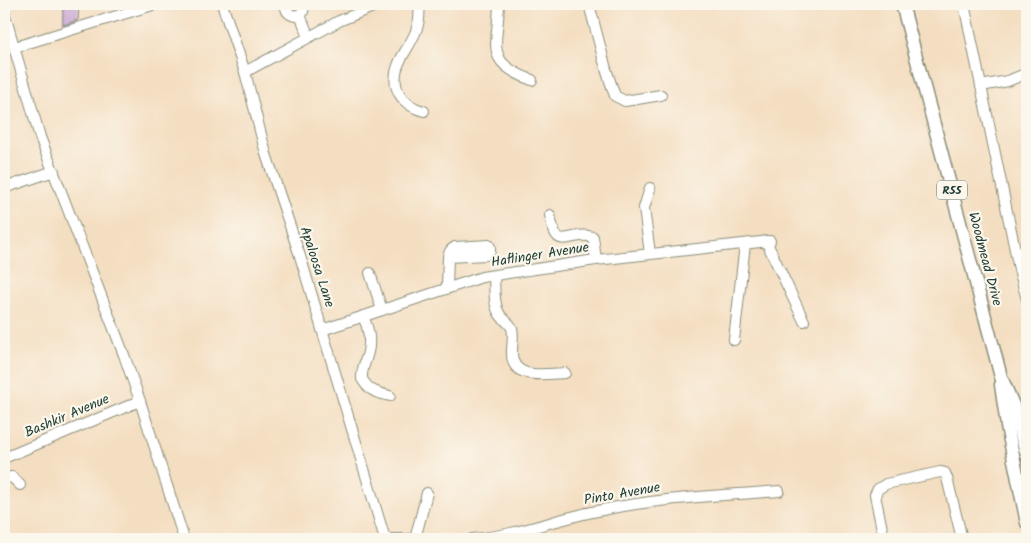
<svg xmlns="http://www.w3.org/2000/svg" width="1031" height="543" font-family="Kalam,sans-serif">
	<rect width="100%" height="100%" fill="#fbf7ec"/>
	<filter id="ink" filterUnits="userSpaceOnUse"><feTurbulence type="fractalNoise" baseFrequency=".02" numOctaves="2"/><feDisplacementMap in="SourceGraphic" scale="10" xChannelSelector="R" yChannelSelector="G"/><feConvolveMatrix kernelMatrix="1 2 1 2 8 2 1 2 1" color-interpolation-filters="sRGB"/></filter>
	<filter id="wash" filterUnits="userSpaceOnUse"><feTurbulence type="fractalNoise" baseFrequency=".0096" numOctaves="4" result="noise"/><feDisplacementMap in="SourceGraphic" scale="20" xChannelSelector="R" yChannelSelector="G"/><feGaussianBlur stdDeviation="1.12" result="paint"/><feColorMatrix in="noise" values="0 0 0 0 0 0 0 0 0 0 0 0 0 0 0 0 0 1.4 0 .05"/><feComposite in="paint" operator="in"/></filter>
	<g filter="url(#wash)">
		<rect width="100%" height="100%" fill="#f4dec1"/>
		<g id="blocks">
			<polygon fill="#c8a7d3" points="63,4 79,4 78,20 63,25"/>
		</g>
	</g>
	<g filter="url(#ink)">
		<use href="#blocks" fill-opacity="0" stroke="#8a8e7a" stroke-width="1"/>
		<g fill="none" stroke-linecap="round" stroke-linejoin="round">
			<g stroke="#8a8e7a" stroke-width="12">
				<g id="minor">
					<polyline points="222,4 245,72 266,154 300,256 385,539"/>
					<path d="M 286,4 C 285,11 289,15 296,16 L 303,12 L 304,4"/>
					<path d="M 419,4 C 420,12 419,23 416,31 C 412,42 404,52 399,63 C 389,86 401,105 424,111"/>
					<path d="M 499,4 C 498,46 483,62 532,80"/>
					<polyline points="589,4 606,69 615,96 625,101 661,95"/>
					<polyline points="964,4 1019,269 1027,300"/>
					<polyline points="4,12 40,137 124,355 140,401 184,539"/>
					<polyline points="300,15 309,37"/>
					<polyline points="15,47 156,4"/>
					<polyline points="245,72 339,21 380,4"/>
					<polyline points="981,86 1008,81 1027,73"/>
					<polyline points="4,188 54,171"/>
					<polyline points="650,188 644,208 650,254"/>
					<path d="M 550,215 C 557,257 570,229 593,237 L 596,260"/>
					<polyline points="766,241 804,321"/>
					<polyline points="370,273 382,310"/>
					<path d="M 494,276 C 495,288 493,303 499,313 C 502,319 509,322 512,328 C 514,334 512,344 512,351 C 510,381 545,374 565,373"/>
					<path d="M 447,288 L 448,257 C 449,252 450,250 455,247 L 489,245 L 490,247 L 490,252 L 486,255 L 448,257"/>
					<path d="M 363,316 C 368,327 371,340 368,352 C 366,361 361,369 362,379 C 369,391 377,393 390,396"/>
					<polyline points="322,330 482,277 596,260 770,241"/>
					<polyline points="734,340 745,244"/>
					<polyline points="4,458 140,401"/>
					<polyline points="4,478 12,477 20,485"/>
					<polyline points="385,539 415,539"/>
					<polyline points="415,539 427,493"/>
					<path d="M 472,539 C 516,536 558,518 602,510 C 660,498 719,496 779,491"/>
					<polyline points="884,539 875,495 878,489 886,484 940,472 945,473 947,478 962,539"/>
				</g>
			</g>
			<g stroke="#8a8e7a" stroke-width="15">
				<g id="major">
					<polyline points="902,4 1001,377 1013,405 1027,455"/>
					<polyline points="1001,385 1007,426 1027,523"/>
				</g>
			</g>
			<use href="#minor" stroke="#fff" stroke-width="10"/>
			<use href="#major" stroke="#fff" stroke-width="12"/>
		</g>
	</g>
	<g text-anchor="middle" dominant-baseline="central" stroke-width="4.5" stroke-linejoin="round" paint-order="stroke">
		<rect fill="#fbf7ec" stroke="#61756b" stroke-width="1" x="937" y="180.5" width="30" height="19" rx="4"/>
		<g font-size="12" font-weight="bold" fill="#1f3d34">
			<text x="952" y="190">R55</text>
		</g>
		<g font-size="14" fill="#1f3d34" stroke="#fbf7ec">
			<text transform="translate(540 255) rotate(-9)">Haflinger Avenue</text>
			<text transform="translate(985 259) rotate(75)">Woodmead Drive</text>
			<text transform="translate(317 267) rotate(72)">Apaloosa Lane</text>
			<text transform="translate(67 416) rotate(-23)">Bashkir Avenue</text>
			<text transform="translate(622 494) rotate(-10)">Pinto Avenue</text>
		</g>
	</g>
	<rect width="1031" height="543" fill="none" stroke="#fbf7ec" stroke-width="20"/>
</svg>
